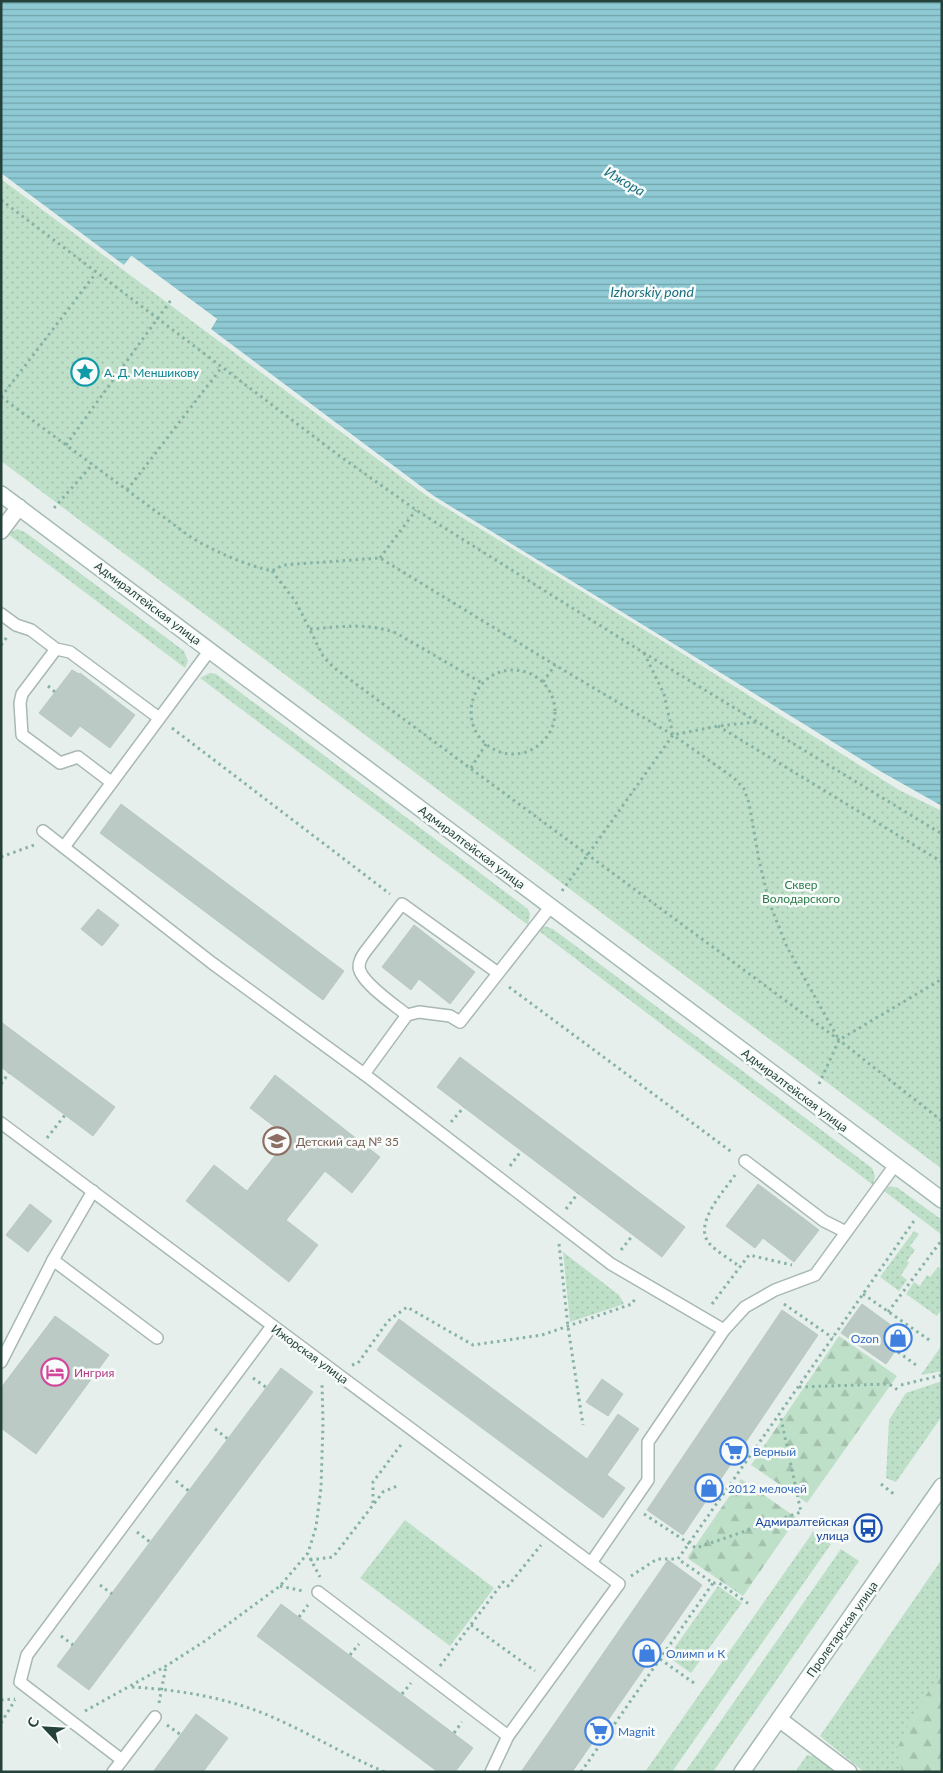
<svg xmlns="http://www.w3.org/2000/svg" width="943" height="1773" font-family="Lato,sans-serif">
	<defs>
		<pattern id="grass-dots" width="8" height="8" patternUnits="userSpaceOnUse" patternTransform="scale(1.25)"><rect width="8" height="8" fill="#bfe0c8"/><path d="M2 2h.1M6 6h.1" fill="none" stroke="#a4c1ad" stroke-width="1.8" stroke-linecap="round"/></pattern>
		<pattern id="forest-firs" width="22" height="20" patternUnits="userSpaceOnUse" patternTransform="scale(1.25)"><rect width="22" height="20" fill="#bfe0c8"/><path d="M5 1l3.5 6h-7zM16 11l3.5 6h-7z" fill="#a4c1ad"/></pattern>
		<pattern id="water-rules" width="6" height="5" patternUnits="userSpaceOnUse" patternTransform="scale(1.25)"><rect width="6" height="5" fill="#8ec9d4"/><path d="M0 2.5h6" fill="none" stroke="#74a5ad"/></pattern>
	</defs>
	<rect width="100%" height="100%" fill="#e6efeb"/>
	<g fill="url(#grass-dots)">
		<polygon points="1,179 427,496 669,645 899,790 942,811 942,1169 1,461"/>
		<polygon points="17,529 25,532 184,651 188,661 185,668 8,534"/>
		<polygon points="210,673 216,674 528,909 530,914 528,925 200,678"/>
		<polygon points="544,926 553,929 872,1168 875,1176 873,1185 539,931"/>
		<polygon points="890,1186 898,1188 942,1220 942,1235 884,1191"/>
		<polygon points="914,1231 919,1234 910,1246 915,1250 907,1261 909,1263 901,1275 907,1280 899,1291 880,1277"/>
		<polygon points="563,1252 619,1295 624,1304 570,1322"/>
		<polygon points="938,1267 942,1270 942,1309 937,1316 906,1294 914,1282 920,1286 927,1275 930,1277"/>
		<polygon points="942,1345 942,1371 921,1375"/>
		<polygon points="942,1381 942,1416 896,1482 886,1478 889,1420 906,1393"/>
		<polygon points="405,1520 494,1588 450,1646 360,1578"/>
		<polygon points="813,1532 831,1544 672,1772 645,1772"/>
		<polygon points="841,1549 859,1561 713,1772 685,1772"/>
		<polygon points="942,1559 942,1772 864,1772 820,1736"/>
		<polygon points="718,1586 742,1603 691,1673 668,1657"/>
		<polygon points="807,1755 817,1757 838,1772 795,1772"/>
	</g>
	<g fill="url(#forest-firs)">
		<polygon points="839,1336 897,1376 807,1503 751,1465"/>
		<polygon points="741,1479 797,1518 743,1596 687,1558"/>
		<polygon points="942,1671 942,1772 902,1772 897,1749 913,1715"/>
	</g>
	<polygon fill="url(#water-rules)" points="1,1 942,1 942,806 880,771 434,496 211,329 217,319 131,256 124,265 1,173"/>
	<polygon fill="#e6efeb" points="132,256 217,319 211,329 209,327 214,319 132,259 126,267 124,265"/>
	<g fill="#bbcac4" stroke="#b8c9c2">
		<polygon points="72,670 79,674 80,673 135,715 110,748 80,726 71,737 39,713"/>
		<polygon points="121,804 344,971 323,1000 100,833"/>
		<polygon points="98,909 119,925 102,946 81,929"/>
		<polygon points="414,925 475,972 450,1004 419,979 411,990 382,967"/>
		<polygon points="1,1022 115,1107 93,1136 1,1067"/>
		<polygon points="460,1057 685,1227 662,1257 437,1087"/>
		<polygon points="275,1075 380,1157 352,1193 325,1171 286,1220 318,1245 289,1282 186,1201 214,1165 247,1191 289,1138 250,1108"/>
		<polygon points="758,1184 819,1230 794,1262 763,1238 755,1248 726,1226"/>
		<polygon points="30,1204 52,1221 28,1252 6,1235"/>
		<polygon points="862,1304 906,1336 886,1364 841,1333"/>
		<polygon points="782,1310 818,1335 683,1535 647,1510"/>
		<polygon points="55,1316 109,1355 36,1454 1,1428 1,1388"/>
		<polygon points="399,1319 587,1459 618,1414 639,1429 607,1475 625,1488 603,1518 377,1350"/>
		<polygon points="281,1368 313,1392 89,1690 57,1666"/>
		<polygon points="602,1379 623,1394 608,1416 586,1402"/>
		<polygon points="668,1560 702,1585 572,1772 521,1772"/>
		<polygon points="281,1604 473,1748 455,1772 438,1772 257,1636"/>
		<polygon points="196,1714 228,1738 203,1772 153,1772"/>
	</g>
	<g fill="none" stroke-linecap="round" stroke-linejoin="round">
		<g stroke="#a8b8b2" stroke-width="14">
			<g id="lane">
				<polyline points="1,614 16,625 31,630 56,649 70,652 159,718"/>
				<polyline points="56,649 22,694 20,703 22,735 60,763 78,757 111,782"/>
				<polyline points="43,831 212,963 364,1074 611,1264 724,1330"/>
				<polyline points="64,847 210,650"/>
				<path d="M 407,1015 C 396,1006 360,982 359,967 C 359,961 362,956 365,952 L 402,904 L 498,973"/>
				<polyline points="364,1074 407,1015 419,1012 450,1016 460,1022 551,906"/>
				<polyline points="1,1123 619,1584 508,1736 491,1772"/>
				<polyline points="745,1161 824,1221 846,1232"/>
				<polyline points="53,1260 157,1338"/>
				<polyline points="1,1362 53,1260 93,1191"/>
				<polyline points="591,1563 648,1480 648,1442 724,1330 745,1307 775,1290 815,1275 895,1165"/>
				<polyline points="318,1592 508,1736"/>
				<polyline points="122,1760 20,1682 27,1655 272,1326"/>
				<polyline points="113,1772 155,1717"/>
			</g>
		</g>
		<g stroke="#a8b8b2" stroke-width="18">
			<g id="street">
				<polyline points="1,531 19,507"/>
				<polyline points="779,1719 849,1772"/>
			</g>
		</g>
		<g stroke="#a4bbb3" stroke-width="18">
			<g id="secondary">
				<polyline points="1,494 942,1200"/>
				<polyline points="742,1772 942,1486"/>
			</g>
		</g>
		<g stroke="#86b3a5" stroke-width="3" stroke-dasharray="2.5 4" stroke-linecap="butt">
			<polyline points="1,200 337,454 416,510 644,653 942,834"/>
			<path d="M 1,397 L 192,538 C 218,553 243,564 272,571 L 283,565 L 380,558 L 555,665 L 673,735 L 734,778 L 744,789 L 749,803 L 759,860 L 769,902 L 787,947 L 839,1040"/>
			<polyline points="1,397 96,273"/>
			<polyline points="66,445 171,300"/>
			<polyline points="127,490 222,367"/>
			<polyline points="54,508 93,464"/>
			<polyline points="380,558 416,510"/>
			<polyline points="272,571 296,602 323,656 333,667 839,1040 942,1121"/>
			<path d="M 310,629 C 341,627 366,622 396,633 L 482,683"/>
			<polyline points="1,645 7,637"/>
			<polyline points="644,653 664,694 673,735 718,726 756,722"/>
			<circle cx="513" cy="712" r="42"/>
			<polyline points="543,682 555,665"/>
			<polyline points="48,686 55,692"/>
			<polyline points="718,726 942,862"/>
			<polyline points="172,728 390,894"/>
			<polyline points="471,768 486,744"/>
			<polyline points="1,857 34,845"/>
			<polyline points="562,891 673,735"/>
			<polyline points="509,987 733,1153"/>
			<polyline points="1,1084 9,1073"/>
			<polyline points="819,1084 839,1040 942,979"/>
			<polyline points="451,1122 464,1107"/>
			<polyline points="47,1138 65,1115"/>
			<polyline points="510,1166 521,1151"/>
			<path d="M 735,1175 C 724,1191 693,1224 709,1243 C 714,1250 733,1261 740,1267"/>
			<polyline points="566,1209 578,1193"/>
			<polyline points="559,1244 568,1327 583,1425"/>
			<polyline points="621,1250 633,1235"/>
			<polyline points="863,1294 932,1342"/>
			<polyline points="712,1304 749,1255 792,1265"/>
			<polyline points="784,1304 833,1338"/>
			<polyline points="888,1312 941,1241"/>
			<polyline points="898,1352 916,1365"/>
			<polyline points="352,1365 358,1363 388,1321 407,1307 473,1345 542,1335 632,1304 636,1297"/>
			<polyline points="253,1378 267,1388"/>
			<polyline points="901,1385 942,1375"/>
			<polyline points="799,1387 889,1384 898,1390"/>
			<polyline points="215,1429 228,1439"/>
			<polyline points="176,1481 189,1491"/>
			<polyline points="881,1484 895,1495"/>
			<polyline points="373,1503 373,1482 403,1442"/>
			<polyline points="644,1514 696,1548 801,1512 780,1414"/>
			<polyline points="137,1532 150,1542"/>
			<polyline points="310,1558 320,1577"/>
			<polyline points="310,1560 333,1557 383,1492 397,1486"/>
			<polyline points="631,1576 657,1559 678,1559"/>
			<polyline points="713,1583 719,1583 749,1604"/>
			<polyline points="100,1585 112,1594"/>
			<polyline points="280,1586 303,1591"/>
			<polyline points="299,1617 308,1605"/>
			<polyline points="471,1625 535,1671"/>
			<polyline points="61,1636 73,1645"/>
			<polyline points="350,1655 359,1644"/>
			<polyline points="660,1659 694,1683"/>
			<polyline points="440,1666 503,1582 508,1586 541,1545"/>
			<path d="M 132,1687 C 183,1690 235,1699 281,1721 C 316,1737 349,1757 385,1772"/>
			<polyline points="402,1694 411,1683"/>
			<polyline points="1,1700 15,1699"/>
			<polyline points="159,1703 166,1666"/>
			<polyline points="85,1711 166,1666 205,1641 280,1586 308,1553 316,1527 321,1488 323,1423 322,1384"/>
			<polyline points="1,1723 15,1700"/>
			<polyline points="167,1725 181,1735"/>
			<polyline points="454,1733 462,1722"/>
			<polyline points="581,1772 713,1583 678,1559 914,1221"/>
		</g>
		<use href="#lane" stroke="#fff" stroke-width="11"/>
		<use href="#street" stroke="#fff" stroke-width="15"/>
		<use href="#secondary" stroke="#fff" stroke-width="15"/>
	</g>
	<defs>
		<g id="sight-ring" transform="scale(1.4375)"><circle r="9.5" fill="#f7fbf9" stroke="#0f9aa8" stroke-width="1.5"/><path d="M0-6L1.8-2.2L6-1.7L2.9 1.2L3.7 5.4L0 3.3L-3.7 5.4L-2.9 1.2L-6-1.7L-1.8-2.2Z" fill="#0f9aa8"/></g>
		<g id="school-ring" transform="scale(1.4375)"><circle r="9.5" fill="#f7fbf9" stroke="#8d6e63" stroke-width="1.5"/><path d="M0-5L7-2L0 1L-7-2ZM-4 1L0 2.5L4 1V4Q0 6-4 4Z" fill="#8d6e63"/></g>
		<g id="shop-ring" transform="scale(1.4375)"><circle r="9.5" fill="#f7fbf9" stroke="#3f7fe0" stroke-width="1.5"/><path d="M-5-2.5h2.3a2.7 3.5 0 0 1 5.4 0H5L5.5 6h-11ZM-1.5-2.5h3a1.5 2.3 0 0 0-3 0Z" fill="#3f7fe0"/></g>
		<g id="hotel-ring" transform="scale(1.4375)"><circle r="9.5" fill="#f7fbf9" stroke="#d1479c" stroke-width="1.5"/><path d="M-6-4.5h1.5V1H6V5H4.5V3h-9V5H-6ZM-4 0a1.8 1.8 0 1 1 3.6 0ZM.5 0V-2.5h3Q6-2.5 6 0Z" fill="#d1479c"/></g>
		<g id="supermarket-ring" transform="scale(1.4375)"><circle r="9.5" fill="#f7fbf9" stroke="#3f7fe0" stroke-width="1.5"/><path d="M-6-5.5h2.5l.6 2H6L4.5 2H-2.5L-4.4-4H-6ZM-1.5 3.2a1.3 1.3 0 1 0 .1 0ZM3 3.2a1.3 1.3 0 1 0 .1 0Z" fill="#3f7fe0"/></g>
		<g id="bus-ring" transform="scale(1.4375)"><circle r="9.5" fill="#f7fbf9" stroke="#1a4fb4" stroke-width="1.5"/><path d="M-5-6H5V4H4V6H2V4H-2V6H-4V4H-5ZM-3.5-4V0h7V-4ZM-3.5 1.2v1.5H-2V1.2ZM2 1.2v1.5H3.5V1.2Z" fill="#1a4fb4"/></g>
	</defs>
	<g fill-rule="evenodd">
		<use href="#sight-ring" x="85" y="372"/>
		<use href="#school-ring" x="277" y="1141"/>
		<use href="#shop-ring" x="898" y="1338"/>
		<use href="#hotel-ring" x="55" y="1372"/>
		<use href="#supermarket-ring" x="734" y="1451"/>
		<use href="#shop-ring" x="709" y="1488"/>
		<use href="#bus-ring" x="868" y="1528"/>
		<use href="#shop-ring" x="647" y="1653"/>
		<use href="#supermarket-ring" x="599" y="1731"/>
	</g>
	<g text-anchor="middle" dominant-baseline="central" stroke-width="5" stroke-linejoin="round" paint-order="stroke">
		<g font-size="12" fill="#0d838f" stroke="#f7fbf9" text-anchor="start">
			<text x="104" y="372">А. Д. Меншикову</text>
		</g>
		<g font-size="12" fill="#24423a" stroke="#f7fbf9">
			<text transform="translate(148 603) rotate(37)">Адмиралтейская улица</text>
			<text transform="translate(472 847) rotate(37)">Адмиралтейская улица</text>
			<text transform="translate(795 1090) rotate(37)">Адмиралтейская улица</text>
			<text transform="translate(310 1354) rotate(36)">Ижорская улица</text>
			<text transform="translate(842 1629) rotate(-55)">Пролетарская улица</text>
		</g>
		<g font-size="12" fill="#2d7a4b" stroke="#f7fbf9">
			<text x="801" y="884">Сквер<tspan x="801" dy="14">Володарского</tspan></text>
		</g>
		<g font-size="12" fill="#785e54" stroke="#f7fbf9" text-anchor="start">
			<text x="296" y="1141">Детский сад № 35</text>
		</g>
		<g font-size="12" fill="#366cbe" stroke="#f7fbf9" text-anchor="start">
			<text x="879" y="1338" text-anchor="end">Ozon</text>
			<text x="753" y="1451">Верный</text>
			<text x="728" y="1488">2012 мелочей</text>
			<text x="666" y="1653">Олимп и К</text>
			<text x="618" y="1731">Magnit</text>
		</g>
		<g font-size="12" fill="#b23c85" stroke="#f7fbf9" text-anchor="start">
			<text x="74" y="1372">Ингрия</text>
		</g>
		<g font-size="12" fill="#164399" stroke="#f7fbf9" text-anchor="end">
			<text x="849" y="1521">Адмиралтейская<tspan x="849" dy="14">улица</tspan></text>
		</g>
		<g font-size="14" font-style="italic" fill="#1c6f80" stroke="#f7fbf9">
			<text transform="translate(625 181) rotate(30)">Ижора</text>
			<text x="652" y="291">Izhorskiy pond</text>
		</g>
	</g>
	<rect width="943" height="1773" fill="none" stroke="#24423a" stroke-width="5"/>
	<g transform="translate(45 1728) rotate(295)" stroke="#f7fbf9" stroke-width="4" paint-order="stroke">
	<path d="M0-4L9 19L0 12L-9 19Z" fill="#24423a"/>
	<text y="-8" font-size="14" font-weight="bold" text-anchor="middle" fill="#24423a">С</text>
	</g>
</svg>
